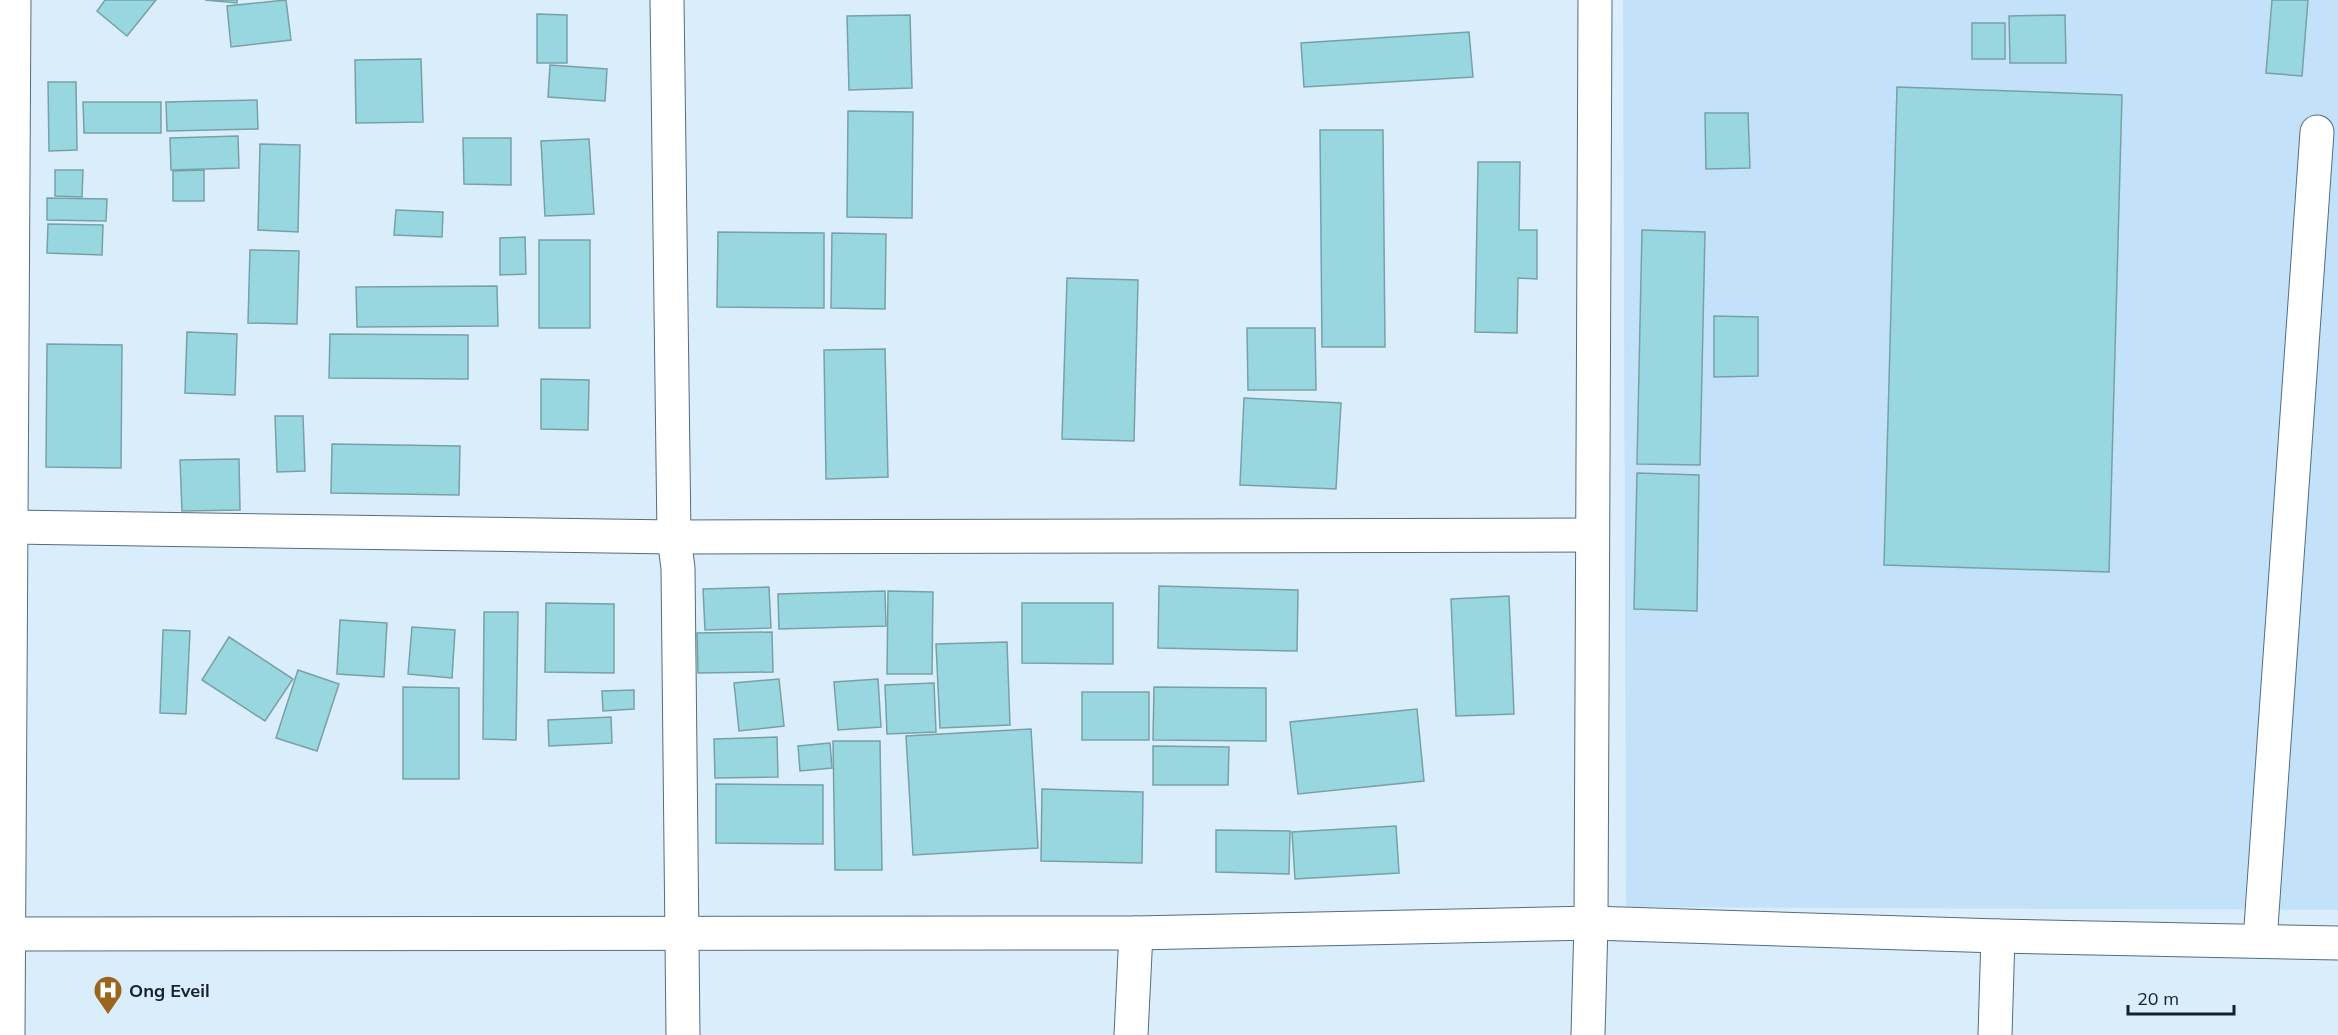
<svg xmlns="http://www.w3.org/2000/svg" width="2338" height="1035" font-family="Mulish,sans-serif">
	<rect width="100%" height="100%" fill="#daedfb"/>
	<polygon fill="#c3e2f9" points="1623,0 2338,0 2338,910 1626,907"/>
	<g fill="#98d7df" stroke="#77a1a6" stroke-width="1.5">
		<polygon points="105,0 156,0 127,36 97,11"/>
		<polygon points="205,0 237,0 237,3"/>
		<polygon points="286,0 291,40 231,47 227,6"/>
		<polygon points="2272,0 2308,0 2302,76 2266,73"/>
		<polygon points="537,14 567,15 567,63 537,63"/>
		<polygon points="910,15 912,88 849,90 847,16"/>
		<polygon points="2065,15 2066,63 2010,63 2009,16"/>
		<rect x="1972" y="23" width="33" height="36"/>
		<polygon points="1469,32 1473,77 1304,87 1301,43"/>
		<polygon points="421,59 423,122 356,123 355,60"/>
		<polygon points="550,65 607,69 605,101 548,97"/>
		<polygon points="48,82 76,82 77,150 49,151"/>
		<polygon points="1897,87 2122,95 2109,572 1884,565"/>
		<polygon points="257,100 258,129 167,131 166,102"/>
		<polygon points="83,102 161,102 161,133 84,133"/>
		<polygon points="848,111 913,112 912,218 847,217"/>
		<polygon points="1705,113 1748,113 1750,168 1706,169"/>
		<polygon points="1320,130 1383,130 1385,347 1322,347"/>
		<polygon points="238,136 239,168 171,170 170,138"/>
		<polygon points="463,138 511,138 511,185 464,184"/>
		<polygon points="589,139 594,214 545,216 541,141"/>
		<polygon points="260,144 300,145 298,232 258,230"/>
		<polygon points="1478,162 1520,162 1519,230 1537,230 1537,279 1518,278 1517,333 1475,332"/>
		<polygon points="55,170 83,170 82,197 55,196"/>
		<polygon points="204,170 204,201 173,201 173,171"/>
		<polygon points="47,198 107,199 106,221 47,220"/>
		<polygon points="396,210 443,212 442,237 394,235"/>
		<polygon points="48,224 103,225 102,255 47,253"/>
		<polygon points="1642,230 1705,232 1700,465 1637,464"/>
		<polygon points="718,232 824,233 824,308 717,307"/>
		<polygon points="832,233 886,234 885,309 831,308"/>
		<polygon points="525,237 526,274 500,275 500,238"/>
		<rect x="539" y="240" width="51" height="88"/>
		<polygon points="250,250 299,251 297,324 248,323"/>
		<polygon points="1067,278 1138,280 1134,441 1062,439"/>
		<polygon points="497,286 498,326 357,327 356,287"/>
		<polygon points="1714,316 1758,317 1758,376 1714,377"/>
		<polygon points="1247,328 1315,328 1316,390 1248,390"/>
		<polygon points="187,332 237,334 235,395 185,393"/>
		<polygon points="330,334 468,335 468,379 329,378"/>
		<polygon points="47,344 122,345 121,468 46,467"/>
		<polygon points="885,349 888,477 826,479 824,350"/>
		<polygon points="541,379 589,380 588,430 541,429"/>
		<polygon points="1244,398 1341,403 1336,489 1240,485"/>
		<polygon points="275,416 303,416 305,471 277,472"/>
		<polygon points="332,444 460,446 459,495 331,493"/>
		<polygon points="239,459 240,510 182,511 180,460"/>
		<polygon points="1637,473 1699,475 1697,611 1634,609"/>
		<polygon points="1159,586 1298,590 1297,651 1158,648"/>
		<polygon points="769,587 771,628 705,630 703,589"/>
		<polygon points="885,591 886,626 779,629 778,594"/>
		<polygon points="888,591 933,592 932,674 887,674"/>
		<polygon points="1509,596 1514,714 1456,716 1451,599"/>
		<polygon points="546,603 614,604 614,673 545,672"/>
		<polygon points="1022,603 1113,603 1113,664 1022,663"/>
		<polygon points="484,612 518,612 516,740 483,739"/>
		<polygon points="340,620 387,623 384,677 337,674"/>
		<polygon points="412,627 455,630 452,678 408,674"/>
		<polygon points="163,630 190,631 186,714 160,713"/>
		<polygon points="772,632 773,672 698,673 697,633"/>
		<polygon points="229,637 293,679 265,721 202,680"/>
		<polygon points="1007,642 1010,725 940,728 936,644"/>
		<polygon points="298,670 339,684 317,751 276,738"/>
		<polygon points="779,679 784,726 739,731 734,683"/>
		<polygon points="878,679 881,727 838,730 834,682"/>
		<polygon points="934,683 936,732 887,734 885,685"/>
		<polygon points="403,687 459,688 459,779 403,779"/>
		<polygon points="1154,687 1266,688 1266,741 1153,740"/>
		<polygon points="634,690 634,709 603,711 602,691"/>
		<rect x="1082" y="692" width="67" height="48"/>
		<polygon points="1417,709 1424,781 1298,794 1290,722"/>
		<polygon points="611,717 612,743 549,746 548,720"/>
		<polygon points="1031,729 1038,848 913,855 906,736"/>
		<polygon points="777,737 778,777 715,778 714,739"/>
		<polygon points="833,741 880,741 882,870 835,870"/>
		<polygon points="830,743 832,768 800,771 798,746"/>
		<polygon points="1153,746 1229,747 1228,785 1153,785"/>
		<polygon points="716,784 823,785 823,844 716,843"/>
		<polygon points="1042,789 1143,792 1142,863 1041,861"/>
		<polygon points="1396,826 1399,873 1295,879 1292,832"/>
		<polygon points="1216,830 1290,831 1289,874 1216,872"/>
	</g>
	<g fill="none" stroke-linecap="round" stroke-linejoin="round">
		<g stroke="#516d82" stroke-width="35">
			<g id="minor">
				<polyline points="667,0 674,537 678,568 683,1035"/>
				<polyline points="12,527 674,537 1591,535"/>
				<polyline points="0,934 1136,933 1591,923 1998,936 2338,943"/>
				<polyline points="2260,941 2317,132"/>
				<polyline points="1131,1035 1136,933"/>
				<polyline points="1588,1035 1591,923 1595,0"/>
				<polyline points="1995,1035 1998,936"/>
			</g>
		</g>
		<g stroke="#516d82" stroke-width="35">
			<polyline id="major" points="8,1035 14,0"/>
		</g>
		<use href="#minor" stroke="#fff" stroke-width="33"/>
		<use href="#major" stroke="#fff" stroke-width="33"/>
	</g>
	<defs>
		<g id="hospital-pin" transform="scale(1.5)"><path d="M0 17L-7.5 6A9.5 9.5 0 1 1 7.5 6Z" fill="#9b651e" stroke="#daedfb"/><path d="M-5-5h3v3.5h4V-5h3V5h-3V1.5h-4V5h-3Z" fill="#fff"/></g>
	</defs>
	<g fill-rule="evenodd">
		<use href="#hospital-pin" x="108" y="990"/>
	</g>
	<g text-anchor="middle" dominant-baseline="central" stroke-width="4.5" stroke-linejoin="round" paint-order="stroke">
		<g font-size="18" font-weight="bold" fill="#16222a" stroke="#daedfb" text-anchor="start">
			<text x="129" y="990">Ong Eveil</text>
		</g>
	</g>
	<path d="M2128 1005v9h106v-9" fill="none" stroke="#16222a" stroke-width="3"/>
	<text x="2137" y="1005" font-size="18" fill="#16222a" stroke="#daedfb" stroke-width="4.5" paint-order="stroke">20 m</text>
</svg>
